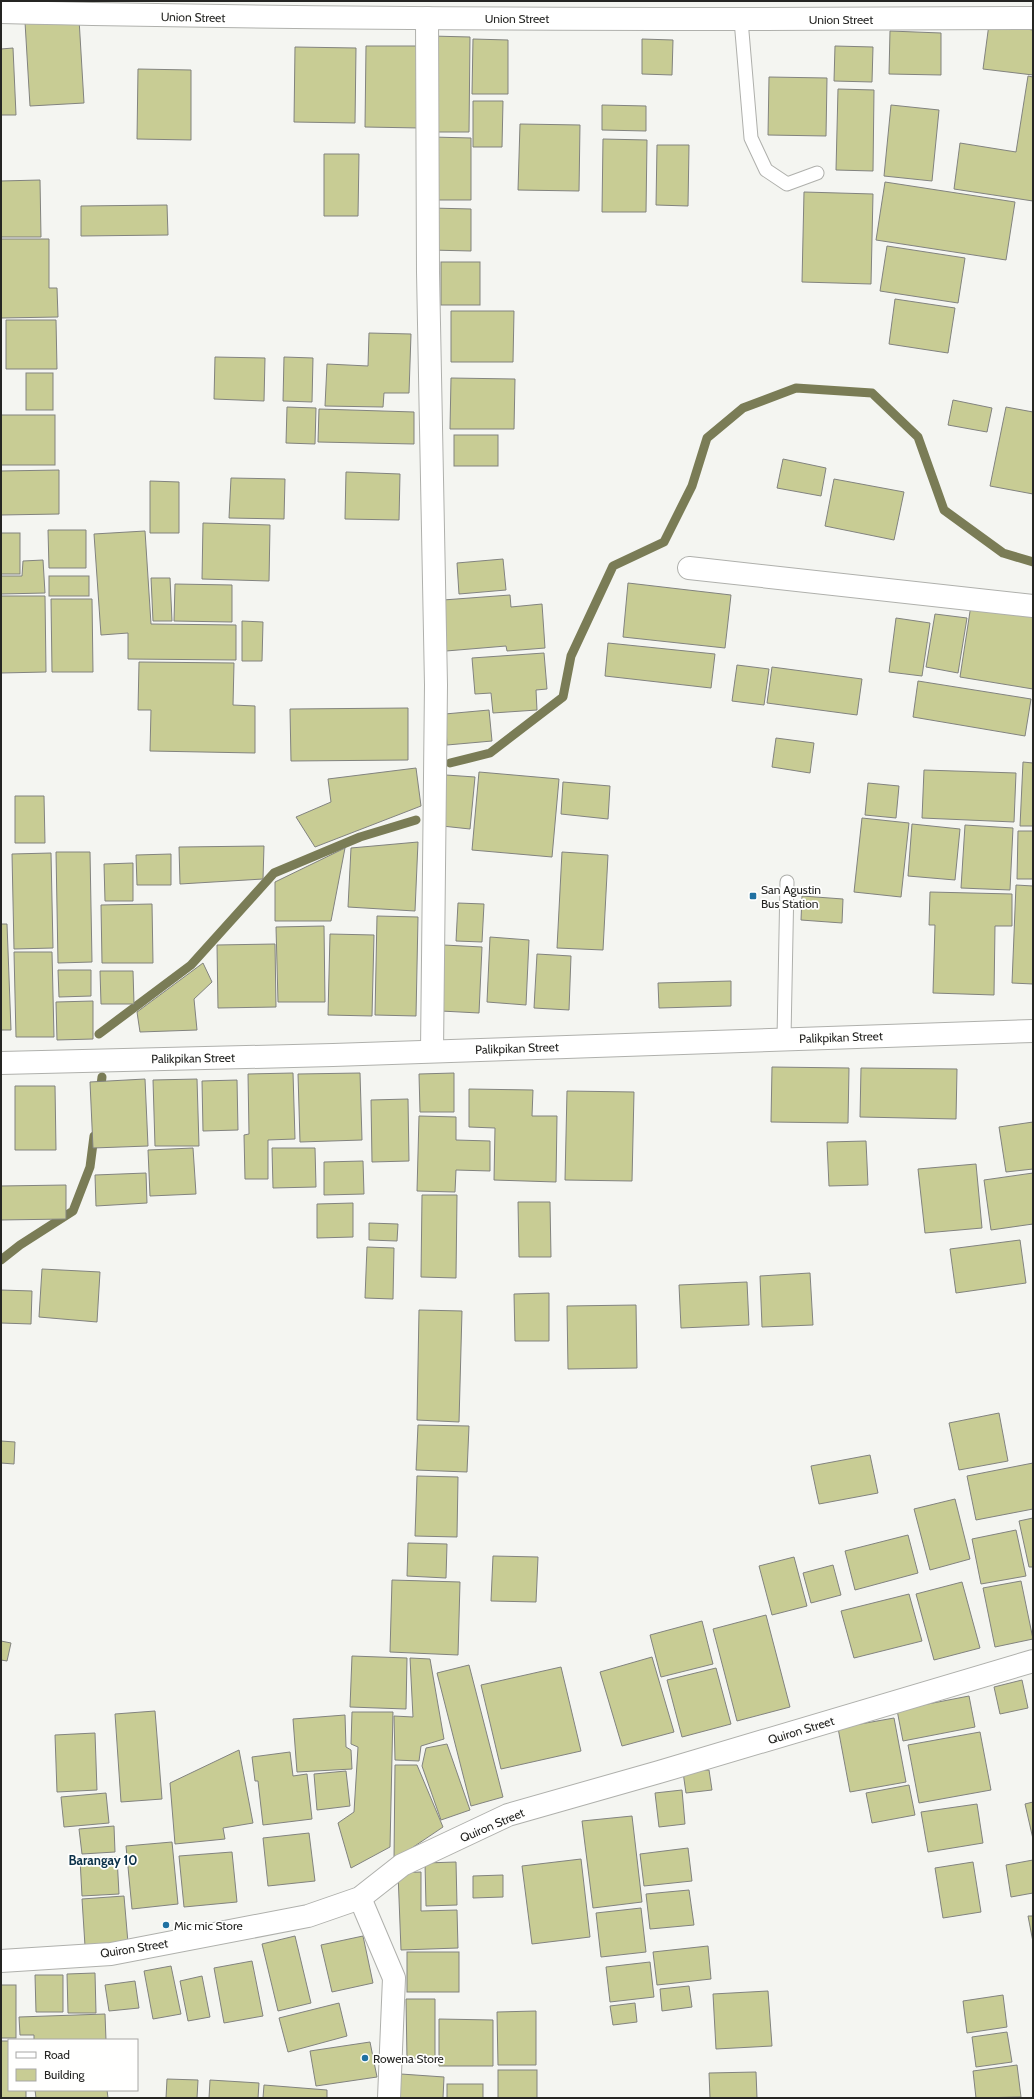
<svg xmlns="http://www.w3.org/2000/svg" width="1034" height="2099" font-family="Cabin,sans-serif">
	<rect width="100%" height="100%" fill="#f4f5f1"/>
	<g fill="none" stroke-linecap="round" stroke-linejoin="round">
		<g stroke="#7a7c56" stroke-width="9">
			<polyline points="450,763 490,753 563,697 571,656 613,566 664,542 692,486 707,438 743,408 796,388 872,393 918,437 944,510 1003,553 1033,562"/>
			<polyline points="99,1034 191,965 274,873 360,837 416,820"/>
			<polyline points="100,1093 102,1077"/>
			<polyline points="1,1260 20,1245 73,1211 90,1167 94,1136"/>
		</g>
	</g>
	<g fill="#c8cc94" stroke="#82837f">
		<polygon points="79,19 84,103 30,106 25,22"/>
		<polygon points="989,24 1033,30 1033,75 983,69"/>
		<polygon points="890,31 941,33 941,75 889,74"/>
		<polygon points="431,36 470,37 469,132 430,132"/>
		<polygon points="473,39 508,40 508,94 472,94"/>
		<polygon points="642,39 673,40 672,75 642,74"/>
		<polygon points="366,46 421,46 420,128 365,127"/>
		<polygon points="835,46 873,47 872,82 834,81"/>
		<polygon points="295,47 356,48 355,123 294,122"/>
		<polygon points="13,48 16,115 1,115 1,49"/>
		<polygon points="138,69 191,70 191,140 137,139"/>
		<polygon points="1028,76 1033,77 1033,201 954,189 960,143 1016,152"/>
		<polygon points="769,77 827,78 826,136 768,135"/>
		<polygon points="838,89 874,90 873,171 836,170"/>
		<polygon points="473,101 503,101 502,147 473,147"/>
		<polygon points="602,105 646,106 646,131 602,130"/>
		<polygon points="891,105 939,110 932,181 884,176"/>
		<polygon points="520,124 580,125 579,191 518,190"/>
		<polygon points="432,137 471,138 471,200 432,200"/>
		<polygon points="603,139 647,140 646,212 602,212"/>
		<polygon points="657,145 689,145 688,206 656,205"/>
		<polygon points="324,154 359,154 358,216 324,216"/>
		<polygon points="40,180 41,237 1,237 1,181"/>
		<polygon points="885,182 1015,202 1006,260 876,240"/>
		<polygon points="804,192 873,194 871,284 802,282"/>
		<polygon points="167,205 168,235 81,236 81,206"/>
		<polygon points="431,208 471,209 471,251 431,250"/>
		<polygon points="1,239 49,239 49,288 57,288 58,317 1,318"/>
		<polygon points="887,246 965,258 958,303 880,291"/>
		<rect x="441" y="262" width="39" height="43"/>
		<polygon points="895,299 955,308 948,353 889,344"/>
		<polygon points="451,311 514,311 513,362 451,362"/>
		<polygon points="6,320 56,320 57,369 6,369"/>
		<polygon points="369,333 411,334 409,393 384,393 383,407 325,406 327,364 368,366"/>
		<polygon points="215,357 265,358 264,401 214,399"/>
		<polygon points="284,357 313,358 312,402 283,401"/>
		<rect x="26" y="373" width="27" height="37"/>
		<polygon points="451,378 515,379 514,429 450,429"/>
		<polygon points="953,400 992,408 987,432 948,425"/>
		<polygon points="287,407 316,408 315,444 286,443"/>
		<polygon points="1006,407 1033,412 1033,494 990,486"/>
		<polygon points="319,409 414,412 414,444 318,442"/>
		<rect x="1" y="415" width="54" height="50"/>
		<rect x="454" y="435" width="44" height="31"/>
		<polygon points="783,459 826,468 821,496 777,488"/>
		<polygon points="59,470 59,514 1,515 1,471"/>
		<polygon points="346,472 400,474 399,520 345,519"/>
		<polygon points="231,478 285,479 284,519 229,518"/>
		<polygon points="834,479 904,492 894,540 825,526"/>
		<polygon points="150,481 179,482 179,533 150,533"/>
		<polygon points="203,523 270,525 269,581 202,579"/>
		<polygon points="48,530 86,530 86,568 49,568"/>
		<polygon points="145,531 151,624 236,625 236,660 128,659 128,633 101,635 94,534"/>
		<rect x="1" y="533" width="19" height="41"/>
		<polygon points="503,559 506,590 459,594 457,563"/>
		<polygon points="43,560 45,593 1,594 1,576 22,576 23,561"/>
		<rect x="49" y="576" width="40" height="20"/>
		<polygon points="151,578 170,578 172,621 153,621"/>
		<polygon points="628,583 731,595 725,648 623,637"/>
		<polygon points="175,584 232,585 232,622 174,621"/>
		<polygon points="510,595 511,607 542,604 545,648 507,651 506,646 446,651 443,600"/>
		<polygon points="1,596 45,596 46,672 1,673"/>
		<polygon points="51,599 92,599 93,672 52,672"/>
		<polygon points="971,605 1033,615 1033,689 960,677"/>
		<polygon points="935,614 967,618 958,673 926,667"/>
		<polygon points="896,618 930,623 922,676 889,672"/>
		<polygon points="242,621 263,622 262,661 242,661"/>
		<polygon points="608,643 715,654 711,688 605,676"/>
		<polygon points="544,653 547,689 536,690 537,710 493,713 491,693 475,694 472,658"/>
		<polygon points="139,662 234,663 233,705 255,706 255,753 150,751 151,710 138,710"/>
		<polygon points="737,665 769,669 764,705 732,701"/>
		<polygon points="772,667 862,679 857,715 767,703"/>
		<polygon points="918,681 1031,699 1025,736 913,717"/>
		<polygon points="408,708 408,760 291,761 290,709"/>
		<polygon points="489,710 492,741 447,745 445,714"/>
		<polygon points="776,738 814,743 810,773 772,767"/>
		<polygon points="1023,762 1033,763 1033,826 1020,826"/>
		<polygon points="416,768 421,806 315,847 296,817 331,802 328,779"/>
		<polygon points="924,770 1016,773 1014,822 922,818"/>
		<polygon points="479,772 559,779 552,857 472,850"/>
		<polygon points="446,775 475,777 470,829 442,826"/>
		<polygon points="563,782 610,786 608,819 561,814"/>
		<polygon points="868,783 899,786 896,818 865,815"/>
		<polygon points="15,796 44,796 45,843 15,843"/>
		<polygon points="862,818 909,823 901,897 854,892"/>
		<polygon points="912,824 960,829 955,880 908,876"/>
		<polygon points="965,825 1013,828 1010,890 961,888"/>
		<polygon points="1018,831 1033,831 1033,879 1017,879"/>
		<polygon points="418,842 415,911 348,907 351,848"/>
		<polygon points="264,846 263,879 180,884 179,847"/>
		<polygon points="345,848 331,921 275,921 275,882"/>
		<polygon points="56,852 90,852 92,962 58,963"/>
		<polygon points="562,852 608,855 603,950 557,948"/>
		<polygon points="51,853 53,948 14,949 12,854"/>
		<polygon points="171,854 171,885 137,885 136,855"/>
		<polygon points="133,863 133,901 105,901 104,864"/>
		<polygon points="1016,885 1033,886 1033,984 1012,983"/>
		<polygon points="930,892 1012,894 1012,926 995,926 994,995 933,993 935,925 929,925"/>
		<polygon points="802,896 843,899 842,923 801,920"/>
		<polygon points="458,903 484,904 482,942 456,941"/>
		<polygon points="152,904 153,963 102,963 101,905"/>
		<polygon points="377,916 418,917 416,1016 375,1015"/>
		<polygon points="1,924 7,924 11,1030 1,1030"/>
		<polygon points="324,926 325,1002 278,1002 276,927"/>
		<polygon points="330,934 374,935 372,1016 328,1015"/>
		<polygon points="490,937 529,940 526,1005 487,1002"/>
		<polygon points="275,944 276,1007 218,1008 217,945"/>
		<polygon points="444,945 482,947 479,1013 441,1011"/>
		<polygon points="14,952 52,952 54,1037 16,1037"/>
		<polygon points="537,954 571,956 569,1010 534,1008"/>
		<polygon points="203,963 212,982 194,999 197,1030 140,1032 137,1012"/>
		<polygon points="58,970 91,970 91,996 59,997"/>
		<polygon points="100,971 133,971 134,1004 101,1004"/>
		<polygon points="731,981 731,1006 659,1008 658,983"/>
		<polygon points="93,1001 93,1039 57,1040 56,1002"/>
		<polygon points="772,1067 849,1068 848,1123 771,1122"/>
		<polygon points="861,1068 957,1069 956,1119 860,1117"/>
		<polygon points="293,1073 295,1139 268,1140 268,1179 245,1179 244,1135 249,1134 248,1074"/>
		<polygon points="360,1073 362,1140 300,1142 298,1074"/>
		<polygon points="454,1073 454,1112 420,1112 419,1074"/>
		<polygon points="145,1079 148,1146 93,1148 90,1082"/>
		<polygon points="197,1079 199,1146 155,1146 153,1080"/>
		<polygon points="237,1080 238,1130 203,1131 202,1081"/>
		<polygon points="15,1086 55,1086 56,1150 15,1150"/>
		<polygon points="469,1089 533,1090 532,1116 557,1116 556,1182 494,1180 495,1128 469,1127"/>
		<polygon points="567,1091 634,1092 632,1181 565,1180"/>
		<polygon points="408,1099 409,1161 372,1162 371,1100"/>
		<polygon points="419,1116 456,1117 456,1140 490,1141 490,1171 456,1170 455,1192 417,1191"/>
		<polygon points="1033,1122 1033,1169 1006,1172 999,1127"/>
		<polygon points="866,1141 868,1185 829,1186 827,1142"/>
		<polygon points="193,1148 196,1194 150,1196 148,1150"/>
		<polygon points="272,1148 315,1148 316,1187 273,1188"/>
		<polygon points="363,1161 364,1194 324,1195 324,1162"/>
		<polygon points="976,1164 982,1228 925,1233 918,1169"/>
		<polygon points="146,1173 147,1203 96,1206 95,1175"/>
		<polygon points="1033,1173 1033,1224 991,1230 984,1180"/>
		<polygon points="66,1185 66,1219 1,1220 1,1186"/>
		<polygon points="422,1195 457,1195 456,1278 421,1277"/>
		<polygon points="518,1202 550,1202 551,1257 519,1257"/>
		<polygon points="353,1203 353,1237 317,1238 317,1204"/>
		<polygon points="369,1223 398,1224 397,1241 369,1240"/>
		<polygon points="1020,1240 1026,1283 956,1293 950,1249"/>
		<polygon points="367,1247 394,1248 393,1299 365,1298"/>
		<polygon points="42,1269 100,1272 97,1322 39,1317"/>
		<polygon points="810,1273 813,1325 762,1327 760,1276"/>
		<polygon points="747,1282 749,1325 681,1328 679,1285"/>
		<polygon points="1,1290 32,1291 31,1324 1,1323"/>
		<polygon points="549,1293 549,1341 515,1341 514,1294"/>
		<polygon points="636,1305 637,1368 568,1369 567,1306"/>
		<polygon points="419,1310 462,1311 459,1422 417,1420"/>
		<polygon points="999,1413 1008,1461 959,1470 949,1423"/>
		<polygon points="418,1425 469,1426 467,1472 416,1470"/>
		<polygon points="1,1441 15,1442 14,1464 1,1463"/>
		<polygon points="870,1455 878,1493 819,1504 811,1466"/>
		<polygon points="1033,1463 1033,1509 976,1520 967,1476"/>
		<polygon points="417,1476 458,1477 457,1537 415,1536"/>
		<polygon points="955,1499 970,1559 930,1570 914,1509"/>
		<polygon points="1033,1518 1033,1567 1029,1567 1019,1521"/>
		<polygon points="1016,1530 1026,1576 981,1584 972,1539"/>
		<polygon points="908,1535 918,1573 855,1590 845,1551"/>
		<polygon points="408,1543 447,1544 446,1578 407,1576"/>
		<polygon points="493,1556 538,1557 536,1602 491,1601"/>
		<polygon points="794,1557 807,1606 772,1615 759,1566"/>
		<polygon points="833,1565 841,1595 811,1603 803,1573"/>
		<polygon points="392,1580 460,1582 458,1655 390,1652"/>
		<polygon points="1021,1581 1033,1639 995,1647 983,1588"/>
		<polygon points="962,1582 980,1648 934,1660 916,1594"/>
		<polygon points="909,1594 922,1641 854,1658 841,1611"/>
		<polygon points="766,1615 790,1707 737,1721 713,1629"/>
		<polygon points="702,1621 713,1664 661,1677 650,1635"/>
		<polygon points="1,1641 11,1643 7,1661 1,1660"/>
		<polygon points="352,1656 407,1658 406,1709 350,1707"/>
		<polygon points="652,1657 674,1732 622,1746 600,1672"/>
		<polygon points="410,1658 430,1659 444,1739 421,1746 419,1761 395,1760 394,1716 413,1717"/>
		<polygon points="469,1665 503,1797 471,1806 437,1673"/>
		<polygon points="561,1667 581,1751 501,1769 481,1685"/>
		<polygon points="716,1668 731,1724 682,1737 667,1680"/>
		<polygon points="1022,1680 1028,1708 1000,1714 994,1687"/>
		<polygon points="969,1696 975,1727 903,1741 897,1710"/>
		<polygon points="155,1711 162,1799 121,1802 115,1714"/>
		<polygon points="352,1712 393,1712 390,1847 351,1868 338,1823 354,1812 358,1747 351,1744"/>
		<polygon points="345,1715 346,1747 351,1750 352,1769 297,1772 293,1719"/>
		<polygon points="894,1718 906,1782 850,1792 838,1728"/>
		<polygon points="980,1732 991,1790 919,1803 908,1745"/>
		<polygon points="95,1733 97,1790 57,1792 55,1735"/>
		<polygon points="447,1744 470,1810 441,1820 422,1766 426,1748"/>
		<polygon points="239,1750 253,1823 223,1828 225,1839 175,1844 170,1783"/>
		<polygon points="290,1752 293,1776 307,1774 312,1819 263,1825 258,1781 255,1781 252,1757"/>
		<polygon points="395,1765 417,1765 443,1827 394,1860"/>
		<polygon points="709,1770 712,1790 686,1793 683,1772"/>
		<polygon points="346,1771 350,1806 317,1810 314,1774"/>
		<polygon points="909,1785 915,1815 872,1823 866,1793"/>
		<polygon points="682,1790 685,1824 659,1827 655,1793"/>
		<polygon points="106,1793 109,1823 64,1827 61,1797"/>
		<polygon points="1033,1802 1033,1839 1025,1804"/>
		<polygon points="977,1804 983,1843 928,1852 921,1812"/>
		<polygon points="632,1816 642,1902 593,1908 582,1821"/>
		<polygon points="114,1826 115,1852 82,1854 79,1829"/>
		<polygon points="309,1833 315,1881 268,1886 263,1838"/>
		<polygon points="172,1842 178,1904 132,1909 126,1846"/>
		<polygon points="688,1848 692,1881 644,1886 640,1854"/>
		<polygon points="232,1852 237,1902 184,1907 179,1856"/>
		<polygon points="117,1857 119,1894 82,1896 80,1859"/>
		<polygon points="581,1859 590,1937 532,1944 522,1866"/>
		<polygon points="1033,1860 1033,1893 1011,1897 1006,1865"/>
		<polygon points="456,1862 457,1905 426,1906 425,1863"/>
		<polygon points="973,1862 981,1912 943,1918 935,1868"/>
		<polygon points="421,1872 421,1911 457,1910 458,1948 401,1950 398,1873"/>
		<polygon points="503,1875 503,1897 473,1898 473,1876"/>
		<polygon points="689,1890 694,1925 650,1929 646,1894"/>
		<polygon points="124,1896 128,1943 85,1946 82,1899"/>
		<polygon points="641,1908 646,1952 601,1957 596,1913"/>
		<polygon points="1028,1916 1033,1916 1033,1942"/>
		<polygon points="295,1936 311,2003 278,2011 262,1944"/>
		<polygon points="363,1936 373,1983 332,1992 321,1945"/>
		<polygon points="708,1946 711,1979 657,1985 653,1952"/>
		<rect x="407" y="1952" width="52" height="40"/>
		<polygon points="252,1961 263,2016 224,2023 214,1968"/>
		<polygon points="650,1962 654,1997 610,2002 606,1967"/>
		<polygon points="171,1966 181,2014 153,2019 144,1971"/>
		<polygon points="95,1973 96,2013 68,2013 67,1974"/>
		<polygon points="35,1975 63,1975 63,2012 36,2012"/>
		<polygon points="202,1976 210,2017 188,2021 180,1981"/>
		<polygon points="135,1981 139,2008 109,2011 105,1985"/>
		<rect x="1" y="1985" width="15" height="53"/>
		<polygon points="689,1986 692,2007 662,2011 660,1989"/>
		<polygon points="768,1991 772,2046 716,2049 713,1994"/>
		<polygon points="1003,1995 1007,2027 967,2033 963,2001"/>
		<polygon points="406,1999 435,1999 435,2058 407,2059"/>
		<polygon points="339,2003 347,2036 288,2052 279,2018"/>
		<polygon points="635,2003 637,2022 613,2025 610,2006"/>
		<polygon points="536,2011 536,2065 498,2065 497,2012"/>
		<polygon points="105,2014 106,2040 34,2040 34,2035 20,2035 19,2017"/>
		<polygon points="439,2019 493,2020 493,2066 439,2066"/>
		<polygon points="1007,2032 1012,2062 976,2067 972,2037"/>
		<polygon points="1,2041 9,2041 9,2090 26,2090 26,2098 1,2098"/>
		<polygon points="370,2042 377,2077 316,2086 310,2051"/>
		<polygon points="1017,2065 1021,2097 976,2098 973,2071"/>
		<rect x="498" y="2070" width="39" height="28"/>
		<polygon points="756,2072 757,2098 710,2098 709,2073"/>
		<polygon points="401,2074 444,2077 443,2098 399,2098"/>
		<polygon points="167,2079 198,2080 197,2098 166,2098"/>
		<polygon points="210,2080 259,2083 258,2098 209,2098"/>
		<rect x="447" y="2084" width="36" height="14"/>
		<polygon points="264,2085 327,2090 327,2098 263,2098"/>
		<polygon points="35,2090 107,2090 108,2098 36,2098"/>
	</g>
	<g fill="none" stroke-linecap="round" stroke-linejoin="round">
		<g stroke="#afb0ac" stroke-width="15">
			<g id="service">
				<polyline points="741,20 751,138 766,170 787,184 817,173"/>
				<polyline points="784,1038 787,882"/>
			</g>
		</g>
		<g stroke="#afb0ac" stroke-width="24">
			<g id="minor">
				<path d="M 1,12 C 345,20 689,20 1033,18"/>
				<polyline points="427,18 428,272 436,685 432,1051"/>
				<polyline points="689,568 1033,606"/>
				<polyline points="360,1898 394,1978 389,2098"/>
				<polyline points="1,1961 111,1954 308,1916 360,1898 402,1865 508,1815 659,1772 1033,1661"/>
			</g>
		</g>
		<g stroke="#afb0ac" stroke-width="24">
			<polyline id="tertiary" points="1,1063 333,1055 1033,1031"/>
		</g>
		<use href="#service" stroke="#fff" stroke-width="13"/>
		<use href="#minor" stroke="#fff" stroke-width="22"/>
		<use href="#tertiary" stroke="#fff" stroke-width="22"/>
	</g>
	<g fill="#2071a2" stroke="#fffffe" stroke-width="1.5">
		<rect x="749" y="892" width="8" height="8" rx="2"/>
		<circle cx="166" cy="1925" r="4"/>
		<circle cx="365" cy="2058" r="4"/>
	</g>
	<g text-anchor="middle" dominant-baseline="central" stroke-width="3.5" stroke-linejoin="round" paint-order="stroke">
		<g font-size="12" fill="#252523" stroke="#fffffe">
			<text transform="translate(193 17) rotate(1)">Union Street</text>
			<text x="517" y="18">Union Street</text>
			<text x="841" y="19">Union Street</text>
			<text transform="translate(841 1037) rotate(-2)">Palikpikan Street</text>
			<text transform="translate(517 1048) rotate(-2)">Palikpikan Street</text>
			<text transform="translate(193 1058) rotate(-1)">Palikpikan Street</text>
			<text transform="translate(801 1730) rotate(-17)">Quiron Street</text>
			<text transform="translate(492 1825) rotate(-23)">Quiron Street</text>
			<text transform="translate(134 1948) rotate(-9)">Quiron Street</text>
		</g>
		<g font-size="12" fill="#252523" stroke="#fffffe" text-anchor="start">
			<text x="761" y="889">San Agustin<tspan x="761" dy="14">Bus Station</tspan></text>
			<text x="174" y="1925">Mic mic Store</text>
			<text x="373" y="2058">Rowena Store</text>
		</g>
		<g font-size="13" font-weight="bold" fill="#0b3149" stroke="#fffffe">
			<text x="103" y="1860">Barangay 10</text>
		</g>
	</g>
	<rect width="1034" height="2099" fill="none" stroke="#252523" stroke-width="4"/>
	<rect x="8" y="2039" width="130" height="52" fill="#fffffe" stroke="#a8a8a6"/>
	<rect x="16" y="2052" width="20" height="6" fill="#ffffff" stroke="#a8a8a6"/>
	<text x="44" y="2059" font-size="12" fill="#252523">Road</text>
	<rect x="16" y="2069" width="20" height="12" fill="#c8cc94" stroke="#a8a8a6"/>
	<text x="44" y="2079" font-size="12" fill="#252523">Building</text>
</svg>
